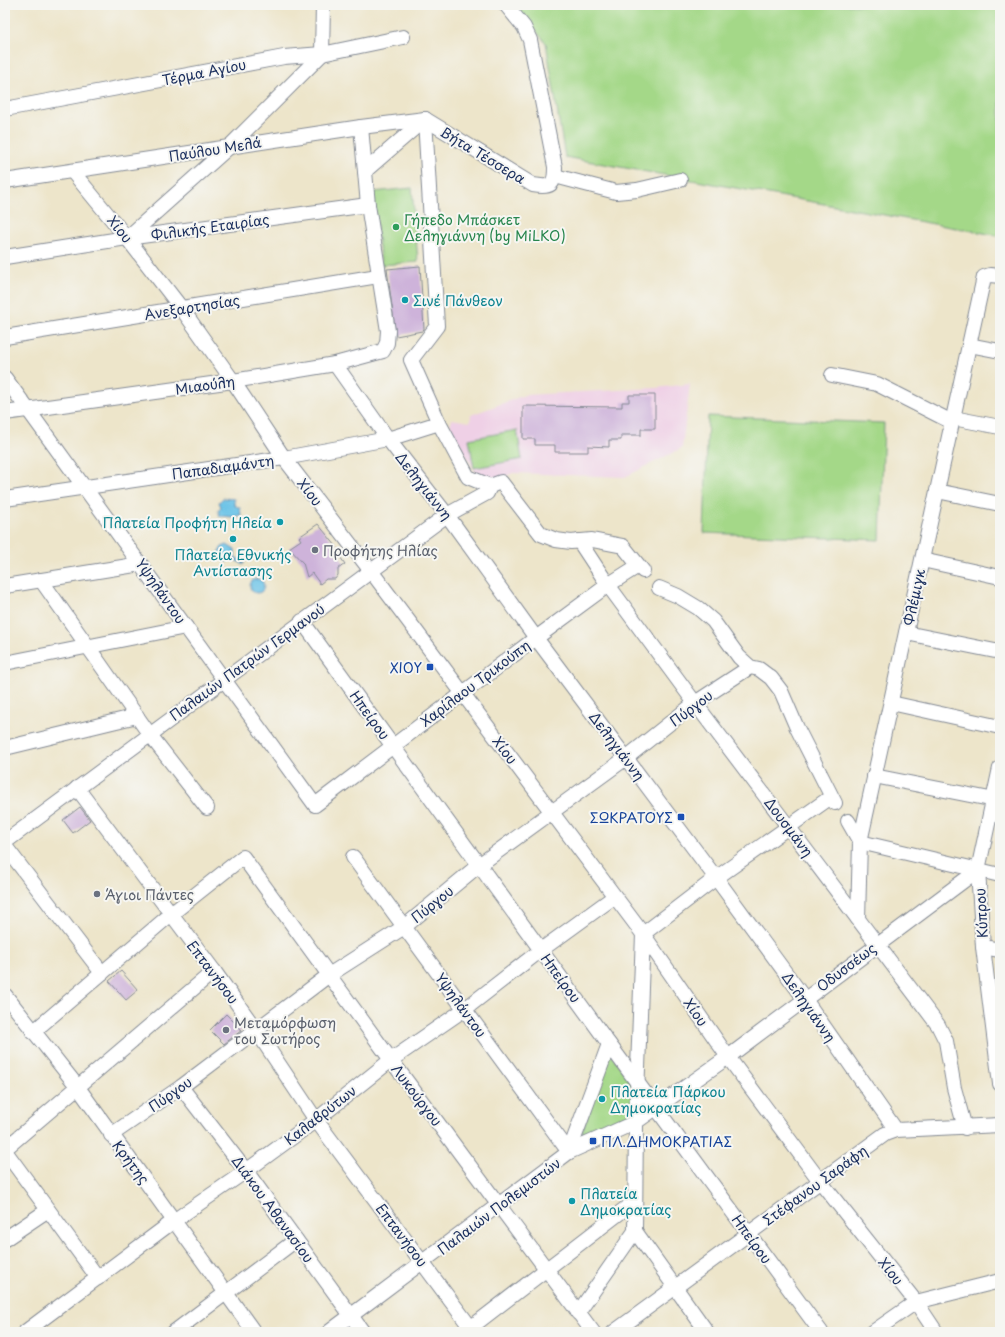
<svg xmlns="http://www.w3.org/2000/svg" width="1005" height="1337" font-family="'Playpen Sans',sans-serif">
	<rect width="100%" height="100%" fill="#f6f6f2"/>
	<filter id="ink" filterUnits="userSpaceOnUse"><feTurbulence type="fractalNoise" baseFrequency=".025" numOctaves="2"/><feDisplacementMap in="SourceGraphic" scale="8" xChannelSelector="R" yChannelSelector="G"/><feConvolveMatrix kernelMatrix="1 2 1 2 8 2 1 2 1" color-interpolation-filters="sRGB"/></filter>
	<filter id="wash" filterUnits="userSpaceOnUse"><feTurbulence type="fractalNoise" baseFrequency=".012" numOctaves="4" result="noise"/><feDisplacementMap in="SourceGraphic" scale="16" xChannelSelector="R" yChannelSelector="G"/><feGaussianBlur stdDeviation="0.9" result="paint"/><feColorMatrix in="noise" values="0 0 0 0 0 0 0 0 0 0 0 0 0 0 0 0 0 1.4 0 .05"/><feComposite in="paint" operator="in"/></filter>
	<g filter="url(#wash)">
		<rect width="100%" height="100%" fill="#ede5ca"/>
		<polygon fill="#efd0e6" points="690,384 682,448 625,477 513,473 499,479 476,473 450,426 451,419 470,422 471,415 525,395 655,388"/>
		<g fill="#a4d888" stroke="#608473">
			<polygon points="514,5 1000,5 1000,236 565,157 546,43"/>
			<polygon points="412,188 418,262 381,265 373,192"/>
			<polygon points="708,416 884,423 880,540 704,533"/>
			<polygon points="517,430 522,459 474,468 469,439"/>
			<polygon points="610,1052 633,1087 631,1114 581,1134"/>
		</g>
		<g fill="#69c2e7" stroke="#4278a2">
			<polygon points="223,498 234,499 234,505 240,508 241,515 233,517 220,516 218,511 221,507 219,502"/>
			<polygon points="227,545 235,550 235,557 245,563 243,564 233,559 226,562 221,559 219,552 222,547"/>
			<circle cx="257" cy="586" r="7"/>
		</g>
		<g id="blocks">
			<g fill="#ceb3da">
				<polygon points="420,266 424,329 422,331 396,336 387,269"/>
				<polygon points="629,395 655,395 655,429 641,429 641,435 621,435 621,440 609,440 609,447 588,446 588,452 555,452 555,445 535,445 535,439 523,439 523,406 622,407 622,402 629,402"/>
				<polygon points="318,524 341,552 338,554 345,564 338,569 338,575 335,579 326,579 320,584 312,573 307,577 303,563 289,548 301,540 299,537"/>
				<polygon points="80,807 90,820 73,833 63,820"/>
				<polygon points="121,971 138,990 126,1000 109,981"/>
				<polygon points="226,1014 242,1030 224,1044 210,1030"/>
			</g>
		</g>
	</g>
	<g filter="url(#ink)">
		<use href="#blocks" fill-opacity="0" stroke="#848a94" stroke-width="1"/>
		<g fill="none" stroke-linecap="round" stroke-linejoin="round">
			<g stroke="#848a94" stroke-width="16">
				<g id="minor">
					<polyline points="5,109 284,57 322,54 403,37"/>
					<polyline points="425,119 437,326 411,360 439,423 468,477 490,486 501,482 541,534 556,540 571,542 592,540 623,546 643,571"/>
					<path d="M 425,119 L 533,185 C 550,188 555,186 555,167 L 530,40 L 524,27 L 506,5"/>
					<polyline points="72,171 127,238 182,309 233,381 284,458 371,571 643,934 728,1057 820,1181 916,1302 936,1332"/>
					<polyline points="365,171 425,119"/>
					<polyline points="555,176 616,192 637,190 680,180"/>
					<polyline points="5,181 361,127 425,119"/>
					<polyline points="127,238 229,147 322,54 323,5"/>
					<polyline points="5,257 127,238 368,205"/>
					<polyline points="5,337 378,276"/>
					<polyline points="969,345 1000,351"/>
					<polyline points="335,364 388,439 447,515 536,638 716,878 804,998 896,1130"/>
					<polyline points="832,375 877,384 952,422"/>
					<polyline points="5,378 315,805 536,638 608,585 638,566"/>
					<polyline points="5,413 233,381 335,364 383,351 387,343 388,331 368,205 361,127"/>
					<polyline points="953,418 1000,427"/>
					<polyline points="937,491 1000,504"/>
					<polyline points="5,499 284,458 388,439 439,423"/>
					<polyline points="579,541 608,585 695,703 938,1025 946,1041 954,1088 965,1128"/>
					<polyline points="922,560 1000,577"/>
					<polyline points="41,580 150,735 207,808"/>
					<polyline points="5,586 141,564"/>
					<polyline points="659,588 678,596 698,608 713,621 739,657 750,667 759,669 771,678 781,691 797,728 835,803"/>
					<polyline points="302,621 609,1044 821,1332"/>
					<polyline points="906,633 1000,652"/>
					<polyline points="5,663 186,627"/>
					<polyline points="891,703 1000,727"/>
					<polyline points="5,748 137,716"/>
					<polyline points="1000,768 978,870 983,947 1000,1084"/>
					<polyline points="874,776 1000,801"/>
					<polyline points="77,788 214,971 256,1030 316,1120 474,1332"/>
					<polyline points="848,821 860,842"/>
					<polyline points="5,842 447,515 487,493 490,486"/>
					<polyline points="860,842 1000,875"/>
					<polyline points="5,846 102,973"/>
					<polyline points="353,857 569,1152"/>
					<polyline points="858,919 860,842 984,277 990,275 1000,276"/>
					<polyline points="643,934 716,878 831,797"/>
					<polyline points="983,947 1000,950"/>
					<polyline points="5,995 77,1086 254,1332"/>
					<polyline points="33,1032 170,915 243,857 391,1060 593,1332"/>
					<polyline points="181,1087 246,1171 363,1332"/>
					<polyline points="111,1135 181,1087 329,975 404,927 479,865 626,758 695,703 750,667"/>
					<polyline points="5,1149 214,971"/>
					<polyline points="5,1151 98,1278"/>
					<polyline points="569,1152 609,1044"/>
					<polyline points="635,1231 707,1332"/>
					<polyline points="5,1239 48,1210"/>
					<polyline points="578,1313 635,1231 636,1122 643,934"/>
					<polyline points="25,1332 175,1220 246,1171 316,1120 391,1060 465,1009 541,950 614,897"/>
					<polyline points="174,1332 296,1240"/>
					<polyline points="329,1332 569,1152 636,1122 728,1057 978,870"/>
					<polyline points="465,1332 635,1201"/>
					<polyline points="614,1332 885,1134 896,1130 1000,1125"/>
					<polyline points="873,1332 916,1302 1000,1281"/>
				</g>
			</g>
			<use href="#minor" stroke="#fff" stroke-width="14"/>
		</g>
	</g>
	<circle fill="#2e9e5b" stroke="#f6f6f2" stroke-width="1.5" cx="396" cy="227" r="4"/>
	<g fill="#0f9aa8" stroke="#f6f6f2" stroke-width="1.5">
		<circle cx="405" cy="300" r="4"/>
		<circle cx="280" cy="522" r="4"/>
		<circle cx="233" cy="539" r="4"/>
		<circle cx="602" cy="1099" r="4"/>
		<circle cx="572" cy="1201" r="4"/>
	</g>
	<g fill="#6b7280" stroke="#f6f6f2" stroke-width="1.5">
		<circle cx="315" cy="550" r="4"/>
		<circle cx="97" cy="894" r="4"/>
		<circle cx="226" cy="1030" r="4"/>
	</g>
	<g fill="#1a4fb4" stroke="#f6f6f2" stroke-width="1.5">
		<rect x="426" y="663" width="8" height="8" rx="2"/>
		<rect x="677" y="813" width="8" height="8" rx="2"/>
		<rect x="589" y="1137" width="8" height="8" rx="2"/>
	</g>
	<g text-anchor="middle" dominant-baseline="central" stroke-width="4" stroke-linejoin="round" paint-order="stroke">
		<g font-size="14" fill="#1b2f5e" stroke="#f6f6f2">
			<text transform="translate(204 72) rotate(-11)">Τέρμα Αγίου</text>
			<text transform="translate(215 149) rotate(-9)">Παύλου Μελά</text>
			<text transform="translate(483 155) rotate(31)">Βήτα Τέσσερα</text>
			<text transform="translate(210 227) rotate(-8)">Φιλικής Εταιρίας</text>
			<text transform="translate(120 229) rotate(51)">Χίου</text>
			<text transform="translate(192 307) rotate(-9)">Ανεξαρτησίας</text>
			<text transform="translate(205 385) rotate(-8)">Μιαούλη</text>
			<text transform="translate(223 467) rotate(-8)">Παπαδιαμάντη</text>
			<text transform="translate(424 486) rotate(52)">Δεληγιάννη</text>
			<text transform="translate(310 492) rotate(52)">Χίου</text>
			<text transform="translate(161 591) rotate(55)">Υψηλάντου</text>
			<text transform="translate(914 597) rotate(-78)">Φλέμιγκ</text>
			<text transform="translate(247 662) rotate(-36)">Παλαιών Πατρών Γερμανού</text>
			<text transform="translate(475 683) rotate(-37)">Χαρίλαου Τρικούπη</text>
			<text transform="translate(691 708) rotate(-37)">Πύργου</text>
			<text transform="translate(370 715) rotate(54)">Ηπείρου</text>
			<text transform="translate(617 746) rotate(53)">Δεληγιάννη</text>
			<text transform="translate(505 750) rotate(53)">Χίου</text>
			<text transform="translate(789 827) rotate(53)">Δουσμάνη</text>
			<text transform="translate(432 904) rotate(-39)">Πύργου</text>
			<text transform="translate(981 913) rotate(-93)">Κύπρου</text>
			<text transform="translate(846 967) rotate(-37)">Οδυσσέως</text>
			<text transform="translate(213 972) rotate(53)">Επτανήσου</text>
			<text transform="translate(561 978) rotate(54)">Ηπείρου</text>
			<text transform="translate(461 1005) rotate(54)">Υψηλάντου</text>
			<text transform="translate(809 1007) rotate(55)">Δεληγιάννη</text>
			<text transform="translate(696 1012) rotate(55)">Χίου</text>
			<text transform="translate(170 1094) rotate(-35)">Πύργου</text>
			<text transform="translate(417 1095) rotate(53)">Λυκούργου</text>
			<text transform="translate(320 1115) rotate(-38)">Καλαβρύτων</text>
			<text transform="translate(131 1162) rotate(53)">Κρήτης</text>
			<text transform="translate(815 1185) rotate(-36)">Στέφανου Σαράφη</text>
			<text transform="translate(499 1206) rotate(-37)">Παλαιών Πολεμιστών</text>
			<text transform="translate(273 1209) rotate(54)">Διάκου Αθανασίου</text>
			<text transform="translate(402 1235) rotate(53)">Επτανήσου</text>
			<text transform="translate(752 1239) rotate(54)">Ηπείρου</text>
			<text transform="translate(891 1271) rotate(52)">Χίου</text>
		</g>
		<g font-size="14" fill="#27864d" stroke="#f6f6f2" text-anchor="start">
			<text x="404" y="219">Γήπεδο Μπάσκετ<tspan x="404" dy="16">Δεληγιάννη (by MiLKO)</tspan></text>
		</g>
		<g font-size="14" fill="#0d838f" stroke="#f6f6f2" text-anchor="start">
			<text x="413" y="300">Σινέ Πάνθεον</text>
			<text x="272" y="522" text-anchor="end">Πλατεία Προφήτη Ηλεία</text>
			<text x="233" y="554" text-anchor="middle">Πλατεία Εθνικής<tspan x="233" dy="16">Αντίστασης</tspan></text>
			<text x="610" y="1091">Πλατεία Πάρκου<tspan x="610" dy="16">Δημοκρατίας</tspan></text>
			<text x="580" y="1193">Πλατεία<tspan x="580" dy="16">Δημοκρατίας</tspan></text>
		</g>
		<g font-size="14" fill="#5b616d" stroke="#f6f6f2" text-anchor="start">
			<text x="323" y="550">Προφήτης Ηλίας</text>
			<text x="105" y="894">Άγιοι Πάντες</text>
			<text x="234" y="1022">Μεταμόρφωση<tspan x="234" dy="16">του Σωτήρος</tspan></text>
		</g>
		<g font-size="14" fill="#164399" stroke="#f6f6f2" text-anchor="end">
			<text x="422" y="667">ΧΙΟΥ</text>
			<text x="673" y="817">ΣΩΚΡΑΤΟΥΣ</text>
			<text x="601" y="1141" text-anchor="start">ΠΛ.ΔΗΜΟΚΡΑΤΙΑΣ</text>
		</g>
	</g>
	<rect width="1005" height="1337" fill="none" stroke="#f6f6f2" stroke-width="20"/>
</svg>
